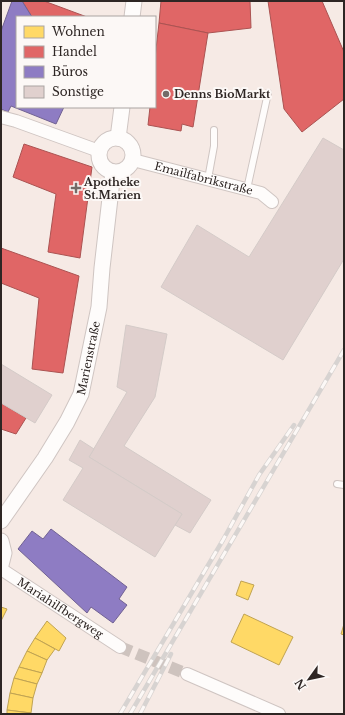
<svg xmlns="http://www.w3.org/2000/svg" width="345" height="715" font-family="'Libre Baskerville',serif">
	<rect width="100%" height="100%" fill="#f6eae5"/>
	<g fill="#ffd966" stroke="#c0a352">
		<polygon points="241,581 254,585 248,600 236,595"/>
		<polygon points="1,607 7,609 1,621"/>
		<polygon points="244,614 293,637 279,665 231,642"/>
		<polygon points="47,621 66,638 59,651 35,638"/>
		<polygon points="344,624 344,635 341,634"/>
		<polygon points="35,638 55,649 47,660 27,651"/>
		<polygon points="27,651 47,660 42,673 19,667"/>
		<polygon points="19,667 42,673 37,684 14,678"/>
		<polygon points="14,678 37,684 33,698 10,693"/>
		<polygon points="10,693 33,698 31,713 7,710"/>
		<polygon points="7,710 31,713 7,714"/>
	</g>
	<g fill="#e06666" stroke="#ab5352">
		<polygon points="22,1 44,1 87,17 32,17"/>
		<polygon points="161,1 250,1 251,28 208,33 159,23"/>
		<polygon points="268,1 322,1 344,52 344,99 302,132 284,109"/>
		<polygon points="159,23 208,33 193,127 182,124 181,131 148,125 150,107 155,107 155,58"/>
		<polygon points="24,144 92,167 80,258 48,252 56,194 13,177"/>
		<polygon points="1,248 79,276 63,373 32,369 39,298 1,283"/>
		<polygon points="1,403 26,418 16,434 1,429"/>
	</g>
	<g fill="#8e7cc3" stroke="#716293">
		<polygon points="12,1 22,1 32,17 17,17 17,107 64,107 56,124 11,106 8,112 1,109 1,31"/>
		<polygon points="51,529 127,587 119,599 127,605 113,623 91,607 87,613 18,549 32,531 43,539"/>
	</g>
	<g fill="#e0d0ce" stroke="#d4cbc8">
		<polygon points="323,138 344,150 344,259 283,360 161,287 197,225 249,257"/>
		<polygon points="126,325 167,334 155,397 124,446 211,500 190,533 175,525 182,514 89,457 127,392 117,387"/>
		<polygon points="1,364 52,395 35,423 1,403"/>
		<polygon points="80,440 94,449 89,457 182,514 155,557 63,500 83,468 69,460"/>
	</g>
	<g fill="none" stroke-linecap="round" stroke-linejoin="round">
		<polyline stroke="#cec3be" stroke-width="12" stroke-dasharray="12 6" stroke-linecap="butt" points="120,647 187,674"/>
		<g stroke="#cfc5c2" stroke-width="8">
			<g id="service">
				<polyline points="208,179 214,146 214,130"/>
				<polyline points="247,189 268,93"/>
				<polyline points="337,484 344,485"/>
			</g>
		</g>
		<g stroke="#cfc5c2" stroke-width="14">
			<g id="minor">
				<polyline points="1,117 16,121 99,151"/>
				<path id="s1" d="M 133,160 L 261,193 L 272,202"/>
				<path id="s2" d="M 1,569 L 120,647"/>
				<polyline points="187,674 279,714"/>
			</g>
		</g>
		<g stroke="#cfc5c2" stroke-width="17">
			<g id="tertiary">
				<polyline points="132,17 134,1"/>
				<circle cx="116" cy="155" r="17"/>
				<polyline points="118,138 122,107"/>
				<path id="s3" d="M 1,521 L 45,458 L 67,422 L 81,394 L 99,307 L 102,268 L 113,172"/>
				<polyline points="1,541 4,553 1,565"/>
			</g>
		</g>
		<use href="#service" stroke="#fefcfb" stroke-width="6"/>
		<use href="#minor" stroke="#fefcfb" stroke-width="12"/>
		<use href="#tertiary" stroke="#fefcfb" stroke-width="15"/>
		<g stroke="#d7d3d1" stroke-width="4.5">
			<g id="rail">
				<polyline points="120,714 223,540 259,475 294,425"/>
				<polyline points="130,714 344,350"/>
				<polyline points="140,714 171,654"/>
			</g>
		</g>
		<use href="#rail" stroke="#fcf8f6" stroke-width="3" stroke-dasharray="9" stroke-linecap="butt"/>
	</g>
	<g fill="#746b68" stroke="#fcf8f6" stroke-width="1.5">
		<circle cx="166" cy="94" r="4"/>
		<path d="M74 182h4v4h4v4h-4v4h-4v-4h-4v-4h4z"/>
	</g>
	<g text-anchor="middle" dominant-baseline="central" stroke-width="4" stroke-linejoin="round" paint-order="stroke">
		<g font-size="11" font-weight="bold" fill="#2e2624" stroke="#fcf8f6" text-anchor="start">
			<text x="174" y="94">Denns BioMarkt</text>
			<text x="84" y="182">Apotheke<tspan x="84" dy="13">St.Marien</tspan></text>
		</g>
		<g font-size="11" fill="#2e2624" stroke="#fcf8f6">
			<text stroke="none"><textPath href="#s1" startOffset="73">Emailfabrikstraße</textPath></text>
			<text stroke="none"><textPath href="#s3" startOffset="187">Marienstraße</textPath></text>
			<text stroke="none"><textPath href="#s2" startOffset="71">Mariahilfbergweg</textPath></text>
		</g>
	</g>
	<rect width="345" height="715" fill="none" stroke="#2e2624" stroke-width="4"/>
	<rect x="16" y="16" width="140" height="92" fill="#fcf8f6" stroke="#aaa4a2"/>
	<rect x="24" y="26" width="20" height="12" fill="#ffd966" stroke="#aaa4a2"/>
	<text x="52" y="36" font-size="12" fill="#2e2624">Wohnen</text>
	<rect x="24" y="46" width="20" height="12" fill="#e06666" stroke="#aaa4a2"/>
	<text x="52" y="56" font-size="12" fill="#2e2624">Handel</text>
	<rect x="24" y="66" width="20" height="12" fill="#8e7cc3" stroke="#aaa4a2"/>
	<text x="52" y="76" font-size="12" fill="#2e2624">Büros</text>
	<rect x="24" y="86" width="20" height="12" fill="#e0d0ce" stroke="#aaa4a2"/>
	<text x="52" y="96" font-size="12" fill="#2e2624">Sonstige</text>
	<g transform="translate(309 679) rotate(237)" stroke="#fcf8f6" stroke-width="3" paint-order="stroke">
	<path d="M0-3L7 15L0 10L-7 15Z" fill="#2e2624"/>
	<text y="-6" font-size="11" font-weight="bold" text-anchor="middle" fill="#2e2624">N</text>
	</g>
</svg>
